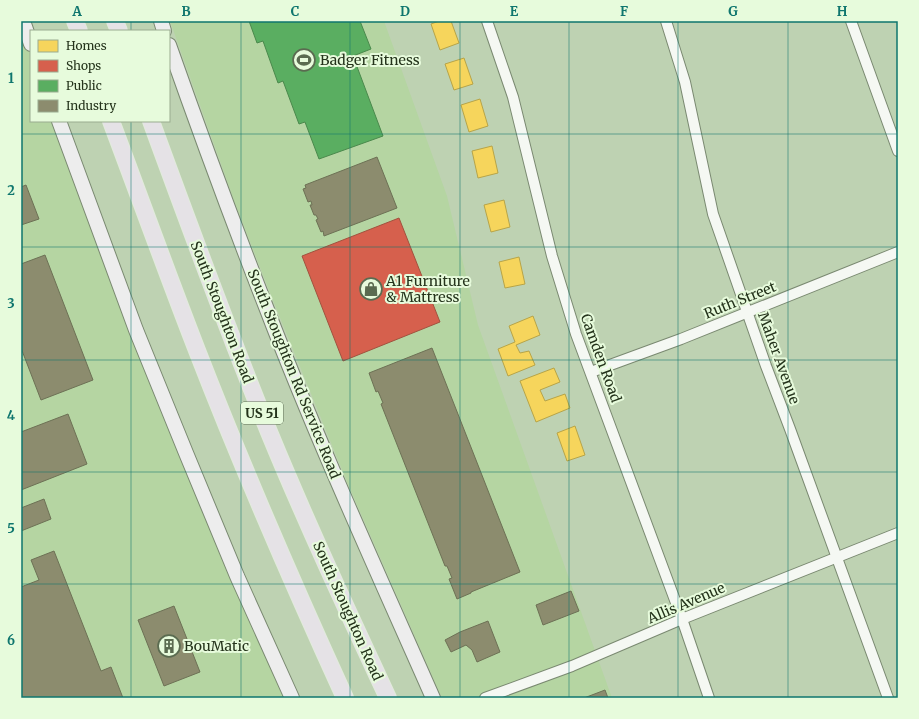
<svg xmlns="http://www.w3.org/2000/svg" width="919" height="719" font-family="Merriweather,serif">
	<rect width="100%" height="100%" fill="#bed2b2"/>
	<g fill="#b5d5a2">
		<polygon points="21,21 31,44 31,121 59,121 292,698 21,698"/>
		<polygon points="170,21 384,21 447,196 478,325 612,698 442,698 347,482 272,298 235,203"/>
	</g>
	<g fill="#f6d55c" stroke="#b7a448">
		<polygon points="439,21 451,21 459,43 440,50 431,24"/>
		<polygon points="464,58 473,84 454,90 445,64"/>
		<polygon points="480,99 488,126 469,132 461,105"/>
		<polygon points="492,146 498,173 478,178 472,151"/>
		<polygon points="504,200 510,227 491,232 484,205"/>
		<polygon points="519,257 525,284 505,288 499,262"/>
		<polygon points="533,316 540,335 516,345 520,353 529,351 535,365 508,376 498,349 515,342 509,326"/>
		<polygon points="554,368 560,382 540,390 545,401 565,394 570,408 536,422 520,381"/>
		<polygon points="575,426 585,455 567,461 557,433"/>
	</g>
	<polygon fill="#d6604d" stroke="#a1523e" points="399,218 440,322 343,361 302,256"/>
	<polygon fill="#5aae61" stroke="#4a894c" points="249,21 360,21 371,49 353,56 383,136 319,159 305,122 299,124 283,81 278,83 263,41 257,43"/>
	<g fill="#8c8c6e" stroke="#6d7155">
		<polygon points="377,157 397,208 324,236 323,231 321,232 316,220 318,219 316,215 314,215 310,205 312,205 311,201 308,202 303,189 306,188 305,185"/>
		<polygon points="26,185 39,219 21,225 21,187"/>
		<polygon points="45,255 93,380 41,400 21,348 21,264"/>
		<polygon points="432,348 520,572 471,592 471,593 457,599 449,579 452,578 447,566 445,566 381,404 383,403 378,391 376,392 369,373"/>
		<polygon points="68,414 87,464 21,490 21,432"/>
		<polygon points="44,499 51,519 21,531 21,508"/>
		<polygon points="54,551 101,671 111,667 123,698 21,698 21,587 39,580 31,560"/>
		<polygon points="571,591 579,611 543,625 536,605"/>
		<polygon points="174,606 200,672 164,686 138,620"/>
		<polygon points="488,621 500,652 477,662 472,650 466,645 451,652 445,640 460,632"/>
		<polygon points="605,690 608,698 584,698"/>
	</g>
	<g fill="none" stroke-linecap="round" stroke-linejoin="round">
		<g stroke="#7a8971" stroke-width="12">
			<g id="street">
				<polyline points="487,21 513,97 552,256 576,334 682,619 709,698"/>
				<polyline points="666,21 685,82 713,214 766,366 790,429 888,698"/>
				<polyline points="851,21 898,151"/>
				<polyline points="591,372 681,339 898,252"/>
				<polyline points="485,698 572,666 682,619 898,533"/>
			</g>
		</g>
		<g stroke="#7a8971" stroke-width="16">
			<g id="secondary">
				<polyline points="23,21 31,44"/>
				<polyline points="161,21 164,31"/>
				<path d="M 169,45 C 200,133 232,220 266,307 C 317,440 376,569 433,698"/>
				<polyline points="59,121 136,330 186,453 237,576 292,698"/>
			</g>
		</g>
		<g stroke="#e2ebdc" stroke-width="18">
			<g id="primary">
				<polyline points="75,21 79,31"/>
				<polyline points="115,21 119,31"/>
				<path d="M 111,121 C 140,198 168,276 198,353 C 243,469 293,584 345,698"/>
				<path d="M 151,121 C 189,225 227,329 269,432 C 306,522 347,610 388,698"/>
			</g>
		</g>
		<use href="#street" stroke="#f5f8f3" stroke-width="10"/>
		<use href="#secondary" stroke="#ededed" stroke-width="14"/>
		<use href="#primary" stroke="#e5e2e6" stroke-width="16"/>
	</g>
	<path fill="none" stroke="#0f766e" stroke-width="1" stroke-opacity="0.55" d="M 131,21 L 131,31M 241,21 L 241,698M 350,21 L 350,698M 460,21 L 460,698M 569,21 L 569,698M 678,21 L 678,698M 788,21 L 788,698M 131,121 L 131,698M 21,134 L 898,134M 21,247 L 898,247M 21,360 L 898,360M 21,472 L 898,472M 21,584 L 898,584"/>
	<defs>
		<g id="stadium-ring" transform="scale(1.15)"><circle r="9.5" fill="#e7fbdc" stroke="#5a6b50" stroke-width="1.5"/><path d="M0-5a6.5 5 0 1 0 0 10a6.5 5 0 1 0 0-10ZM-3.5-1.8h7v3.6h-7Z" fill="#5a6b50"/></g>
		<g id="shop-ring" transform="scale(1.15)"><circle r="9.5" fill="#e7fbdc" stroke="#5a6b50" stroke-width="1.5"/><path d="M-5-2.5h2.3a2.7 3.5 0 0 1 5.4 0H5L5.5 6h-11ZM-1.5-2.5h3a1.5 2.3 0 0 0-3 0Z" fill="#5a6b50"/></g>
		<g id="building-ring" transform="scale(1.15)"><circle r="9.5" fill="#e7fbdc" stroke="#5a6b50" stroke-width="1.5"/><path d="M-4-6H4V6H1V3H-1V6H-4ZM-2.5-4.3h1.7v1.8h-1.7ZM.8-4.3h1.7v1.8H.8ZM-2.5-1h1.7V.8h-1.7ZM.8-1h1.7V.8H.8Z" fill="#5a6b50"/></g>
	</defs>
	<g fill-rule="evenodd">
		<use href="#stadium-ring" x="304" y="60"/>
		<use href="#shop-ring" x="371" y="289"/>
		<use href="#building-ring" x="169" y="646"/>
	</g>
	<g text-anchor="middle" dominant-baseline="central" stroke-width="4" stroke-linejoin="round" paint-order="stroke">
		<rect fill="#e7fbdc" stroke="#5e6f55" stroke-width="1" x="241" y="402" width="42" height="22" rx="3"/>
		<g font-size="13" font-weight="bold" fill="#24331b">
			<text x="262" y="413">US 51</text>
		</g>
		<g font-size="14" fill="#24331b" stroke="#e7fbdc" text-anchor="start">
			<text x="320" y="60">Badger Fitness</text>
			<text x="386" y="281">A1 Furniture<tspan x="386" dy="16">&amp; Mattress</tspan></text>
			<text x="184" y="646">BouMatic</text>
		</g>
		<g font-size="14" fill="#24331b" stroke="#e7fbdc">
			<text transform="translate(740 300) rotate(-22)">Ruth Street</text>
			<text transform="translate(222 312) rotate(69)">South Stoughton Road</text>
			<text transform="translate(601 358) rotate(70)">Camden Road</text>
			<text transform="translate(779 358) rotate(70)">Maher Avenue</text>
			<text transform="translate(294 374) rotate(68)">South Stoughton Rd Service Road</text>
			<text transform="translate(686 603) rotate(-23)">Allis Avenue</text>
			<text transform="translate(348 611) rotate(66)">South Stoughton Road</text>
		</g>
	</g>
	<rect width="919" height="719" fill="none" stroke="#e7fbdc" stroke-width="44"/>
	<rect x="30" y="30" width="140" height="92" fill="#e7fbdc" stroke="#99ab8f"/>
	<rect x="38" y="40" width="20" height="12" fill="#f6d55c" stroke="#99ab8f"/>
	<text x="66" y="50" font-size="12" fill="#24331b">Homes</text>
	<rect x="38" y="60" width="20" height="12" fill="#d6604d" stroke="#99ab8f"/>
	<text x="66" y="70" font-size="12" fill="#24331b">Shops</text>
	<rect x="38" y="80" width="20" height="12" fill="#5aae61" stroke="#99ab8f"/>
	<text x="66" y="90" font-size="12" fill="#24331b">Public</text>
	<rect x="38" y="100" width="20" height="12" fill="#8c8c6e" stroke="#99ab8f"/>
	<text x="66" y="110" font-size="12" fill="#24331b">Industry</text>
	<rect x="22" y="22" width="875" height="675" fill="none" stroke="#0f766e" stroke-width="1.5"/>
	<g font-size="13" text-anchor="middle" font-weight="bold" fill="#0f766e">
		<text x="77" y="16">A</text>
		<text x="186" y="16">B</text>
		<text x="295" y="16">C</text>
		<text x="405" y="16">D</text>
		<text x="514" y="16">E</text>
		<text x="624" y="16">F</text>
		<text x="733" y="16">G</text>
		<text x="842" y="16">H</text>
		<text x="11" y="83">1</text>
		<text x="11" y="195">2</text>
		<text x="11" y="308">3</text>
		<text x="11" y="420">4</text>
		<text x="11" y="533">5</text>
		<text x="11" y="645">6</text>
	</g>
</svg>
